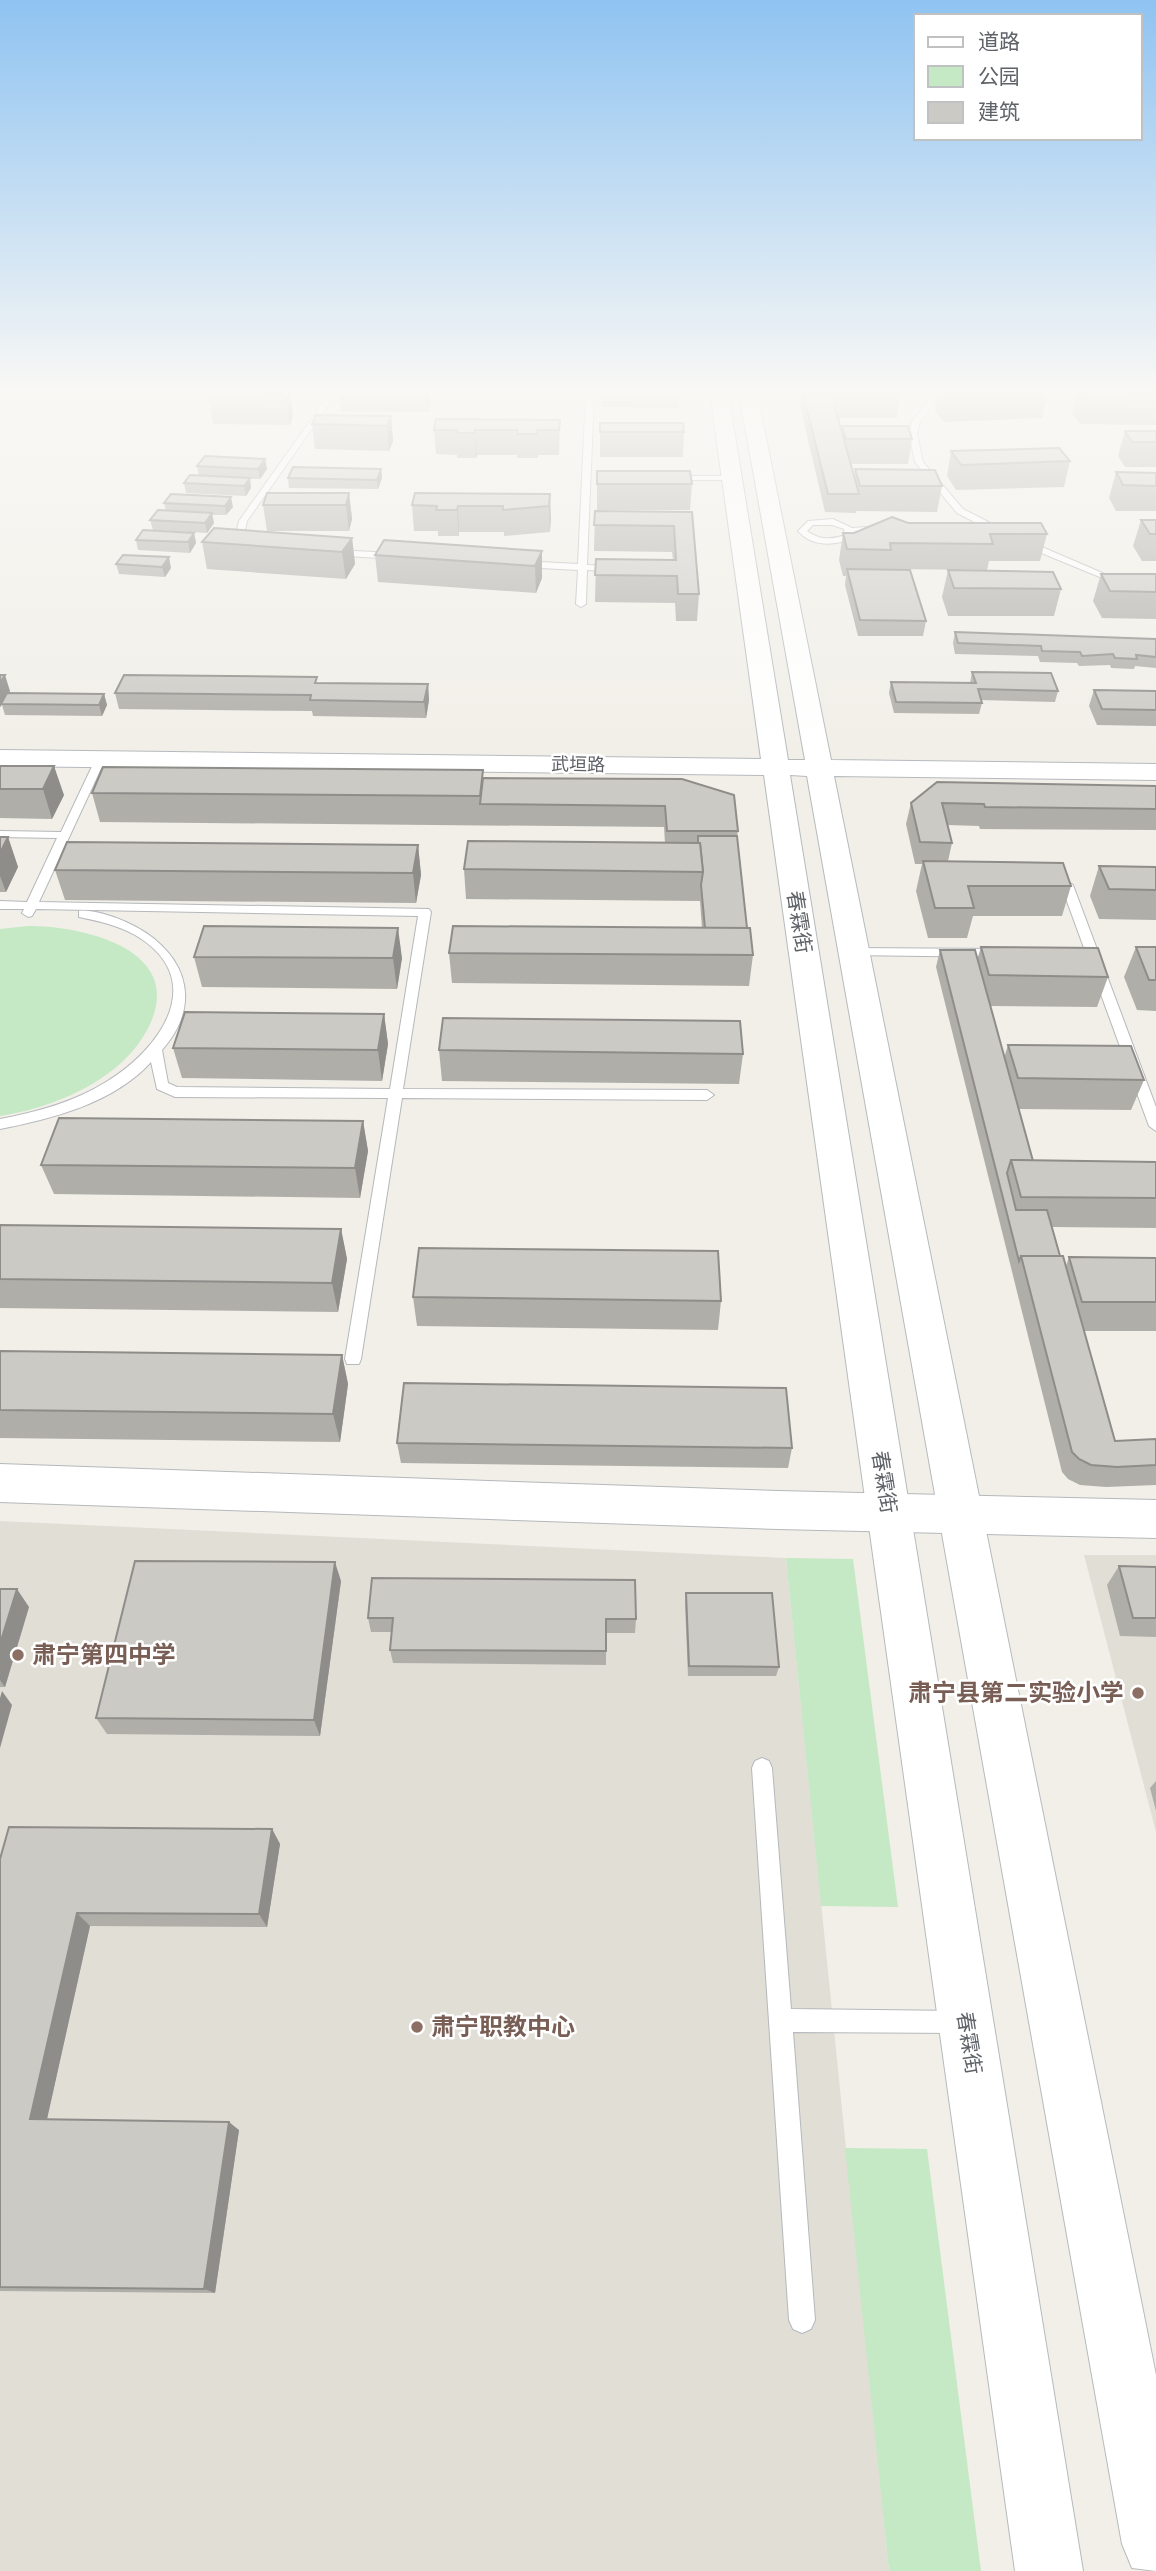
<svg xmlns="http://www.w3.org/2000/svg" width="1156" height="2571" font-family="'Source Sans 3','Noto Sans SC',sans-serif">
	<rect width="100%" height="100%" fill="#f1efe8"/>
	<g fill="#e1ded6">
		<polygon points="0,1521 786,1558 889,2571 0,2571"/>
		<polygon points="1084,1555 1156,1555 1156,1832"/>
	</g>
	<g fill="#c5e8c5">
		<path d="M 28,926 C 89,926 195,953 143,1037 C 114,1083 51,1108 0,1116 L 0,929 Z"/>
		<polygon points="786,1558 853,1559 898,1907 821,1906"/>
		<polygon points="845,2148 927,2149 981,2571 889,2571"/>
	</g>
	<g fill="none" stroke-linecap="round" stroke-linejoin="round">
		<g stroke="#b5b8bc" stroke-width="2">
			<g id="service">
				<polygon points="330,393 337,393 247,521 245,530 261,543 254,545 241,537 237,530 239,521"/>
				<polygon points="586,393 594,393 587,565 615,566 619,569 615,572 587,570 586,604 581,607 576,604 578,570 522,567 518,564 522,561 578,564"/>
				<polygon points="934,393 941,393 920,422 917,434 923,462 963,509 1004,530 1004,534 998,534 957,513 915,462 909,434 912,422"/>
				<polygon points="669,476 732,476 736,478 732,480 666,480"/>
				<path d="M 833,519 L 852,528 L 883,526 L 887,529 L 883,532 L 854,533 L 853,538 C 834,546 812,547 798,531 L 808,521 ZM 813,525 L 832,525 L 844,529 L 845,535 C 832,540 819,540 807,531 Z"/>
				<polygon points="1022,541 1028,541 1114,578 1107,580 1022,545"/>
				<polygon points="334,550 395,553 399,556 395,559 331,555 331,551"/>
				<path d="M 100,757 L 105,760 L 39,902 L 429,909 L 431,912 L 403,1089 L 707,1090 L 714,1095 L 707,1100 L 402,1098 L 361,1359 L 359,1364 L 347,1364 L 345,1359 L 388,1098 L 175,1097 L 157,1089 L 151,1062 C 114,1103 52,1119 0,1129 L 0,1119 C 37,1112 74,1102 106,1082 C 161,1049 210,979 135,935 C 117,925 98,921 79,917 L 79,911 C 92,909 113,916 126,922 C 182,947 207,999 162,1050 L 168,1083 L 177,1087 L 390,1089 L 418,916 L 36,909 L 32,916 L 28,917 L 22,913 L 24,909 L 0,909 L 0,901 L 27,902 L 57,838 L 0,837 L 0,831 L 61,832 L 95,760 Z"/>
				<polygon points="1067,881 1073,885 1156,1107 1156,1131 1149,1126 1061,885"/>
				<polygon points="854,948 998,949 1004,953 998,957 850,955 850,949"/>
				<polygon points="762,1758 769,1761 772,1768 791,2009 960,2011 968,2014 971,2022 968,2030 960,2033 793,2032 815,2320 811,2329 802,2333 793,2329 789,2320 752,1768 755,1761"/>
			</g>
		</g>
		<g stroke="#b5b8bc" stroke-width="2">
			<polygon id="tertiary" points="0,1464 778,1491 1156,1500 1156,1538 778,1529 0,1502"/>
		</g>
		<g stroke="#b6babf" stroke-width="2">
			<polygon id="secondary" points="710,393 728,393 788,760 805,760 739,393 757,393 831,760 1156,764 1156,780 834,776 1156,2375 1156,2571 1132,2568 1122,2544 807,776 790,775 1083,2571 1015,2571 764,775 0,766 0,750 761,759"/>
		</g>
		<use href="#service" fill="#fff" fill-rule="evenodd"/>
		<use href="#tertiary" fill="#fff" fill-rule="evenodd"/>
		<use href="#secondary" fill="#fff" fill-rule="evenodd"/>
	</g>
	<g fill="#afaea9">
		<polygon points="290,393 293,415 290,425 213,424 209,400"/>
		<polygon points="339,393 429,393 430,403 428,412 341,412"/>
		<polygon points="601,393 680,393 679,408 601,407"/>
		<polygon points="797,393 901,393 897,418 838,418 841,432 842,426 912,439 908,464 850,464 854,476 855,469 942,486 937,512 856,511 856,513 825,512"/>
		<polygon points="938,393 1047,393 1047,394 1042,418 944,422 935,411"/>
		<polygon points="1077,393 1156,393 1156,425 1080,424 1072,414"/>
		<polygon points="391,416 393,441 389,451 315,449 312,424"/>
		<polygon points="560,420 559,455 538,455 538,458 517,458 517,455 477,455 476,458 457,458 457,455 436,454 434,430"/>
		<polygon points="600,423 684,432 683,457 600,457"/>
		<polygon points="1125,431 1156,431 1156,467 1125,467 1118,456"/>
		<polygon points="951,451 1070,461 1064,487 956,490 947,476"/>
		<polygon points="265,459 267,469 260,479 250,479 251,488 246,496 186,493 184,483 199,476 197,466"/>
		<polygon points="381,469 382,478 378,489 289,488 288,478"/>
		<polygon points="597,471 692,484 690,510 597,510"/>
		<polygon points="1116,472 1156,473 1156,511 1116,511 1109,498"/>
		<polygon points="349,493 352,519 349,531 267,531 263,505"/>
		<polygon points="171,494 233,507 226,515 212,515 214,523 207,533 153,530 150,520 166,511 164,503"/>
		<polygon points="550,494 550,532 504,536 504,532 459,532 459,536 438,536 438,531 414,531 412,505"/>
		<polygon points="595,511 692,512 699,594 697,621 676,621 675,603 595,602 596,559 673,560 672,552 594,551"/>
		<polygon points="1141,520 1156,520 1156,561 1142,561 1133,546"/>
		<polygon points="908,523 1047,534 1040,561 989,561 987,570 888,569 926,621 923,636 858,636 845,585 846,576 843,576 839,560 843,533 854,533"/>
		<polygon points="194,533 196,543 190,553 138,550 136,540"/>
		<polygon points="352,538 355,564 346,579 207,569 202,542"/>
		<polygon points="542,551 542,578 536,593 378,582 375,555"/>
		<polygon points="123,555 171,568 165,577 119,574 116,564"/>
		<polygon points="948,570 1061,589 1054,616 948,616 942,597"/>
		<polygon points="1101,574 1156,574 1156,619 1102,618 1093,601"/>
		<polygon points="955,632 1156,639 1156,668 1135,666 1134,669 1111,668 1110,665 1079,666 1077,663 1040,662 1038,656 955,654 953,643"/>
		<polygon points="972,672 1058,691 1055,702 981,700 982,703 979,714 894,713 889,693 891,682 970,683"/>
		<polygon points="0,675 10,691 8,693 104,694 107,705 102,716 5,715 2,705 0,707"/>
		<polygon points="318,683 428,684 429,700 426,718 313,716 312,711 119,709 115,693"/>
		<polygon points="1094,690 1156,691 1156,726 1097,725 1089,706"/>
		<polygon points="0,766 64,795 52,819 0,818"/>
		<polygon points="483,778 682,779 738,831 737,836 747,928 753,955 749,986 452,983 449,953 702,928 700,901 466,899 464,869 665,843 664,827 100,822 92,793"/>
		<polygon points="1156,786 1156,830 980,829 979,826 948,825 952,843 948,861 1071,886 1062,916 973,916 967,938 928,938 916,891 922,864 915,864 906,824 911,803"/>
		<polygon points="0,837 8,837 18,867 6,892 0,892"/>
		<polygon points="418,845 421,875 416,903 65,900 55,870"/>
		<polygon points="1099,866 1156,867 1156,920 1099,919 1090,896"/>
		<polygon points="981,947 1108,977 1097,1007 990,1006 1004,1058 1008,1045 1144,1080 1131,1110 1019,1109 1033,1161 1156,1162 1156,1228 1052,1227 1060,1256 1066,1266 1069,1257 1156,1258 1156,1331 1084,1331 1115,1441 1156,1439 1156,1485 1106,1487 1080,1485 1068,1479 1062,1472 936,967 940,950 977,960"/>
		<polygon points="1136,947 1156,947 1156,1011 1137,1010 1124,977"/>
		<polygon points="194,957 402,958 397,989 202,987"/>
		<polygon points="384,1014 388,1044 382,1081 182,1078 173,1048"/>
		<polygon points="439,1050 743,1054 739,1084 442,1081"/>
		<polygon points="363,1121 368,1151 360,1198 54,1194 41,1165"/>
		<polygon points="0,1225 341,1229 347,1259 338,1312 0,1308"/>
		<polygon points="413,1297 721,1301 718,1330 417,1326"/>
		<polygon points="0,1351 342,1355 348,1384 340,1442 0,1438"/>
		<polygon points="397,1443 792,1448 788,1468 401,1463"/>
		<polygon points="1119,1566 1156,1567 1156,1637 1120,1636 1107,1585"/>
		<polygon points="341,1581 320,1736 107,1734 96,1718"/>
		<polygon points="0,1589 29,1607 5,1687 0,1687"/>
		<polygon points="686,1593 779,1667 776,1676 688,1676 685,1603"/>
		<polygon points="368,1618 636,1619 635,1633 606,1633 606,1665 393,1663 390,1650 392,1632 371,1632"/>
		<polygon points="1156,1781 1156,1811 1150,1788"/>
		<polygon points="272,1829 280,1844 267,1927 90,1926 47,2119 239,2130 215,2293 0,2291 0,1859"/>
	</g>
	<g fill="#8f8d8a">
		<polygon points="289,393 290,393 293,415 290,425 286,401"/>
		<polygon points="427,393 429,393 430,403 428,412"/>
		<polygon points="391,416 393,441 389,451 387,426"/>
		<polygon points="475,430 477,455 476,458 475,433"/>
		<polygon points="265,459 267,469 260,479 258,469"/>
		<polygon points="381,469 382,478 378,489 377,480"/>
		<polygon points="250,478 251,488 246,496 244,486"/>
		<polygon points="349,493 352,519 349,531 346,505"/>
		<polygon points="550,494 551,520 550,532 549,506"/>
		<polygon points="231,497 233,507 226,515 225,506"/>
		<polygon points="458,506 459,532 459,536 457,510"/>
		<polygon points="212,513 214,523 207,533 205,523"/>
		<polygon points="194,533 196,543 190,553 188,542"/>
		<polygon points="352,538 355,564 346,579 342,552"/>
		<polygon points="542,551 542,578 536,593 535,566"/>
		<polygon points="169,557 171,568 165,577 162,567"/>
		<polygon points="5,675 10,691 0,707 0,683"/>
		<polygon points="428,684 429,700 426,718 424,702"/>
		<polygon points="104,694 107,705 102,716 99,705"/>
		<polygon points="54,766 64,795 52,819 43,789"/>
		<polygon points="8,837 18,867 6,892 0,876 0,853"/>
		<polygon points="418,845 421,875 416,903 413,873"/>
		<polygon points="398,928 402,958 397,989 393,958"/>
		<polygon points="384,1014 388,1044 382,1081 378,1050"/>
		<polygon points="363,1121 368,1151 360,1198 355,1168"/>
		<polygon points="341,1229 347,1259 338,1312 332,1283"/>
		<polygon points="342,1355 348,1384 340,1442 333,1414"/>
		<polygon points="335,1562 341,1581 320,1736 314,1720"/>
		<polygon points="17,1589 29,1607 5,1687 0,1680 0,1644"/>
		<polygon points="2,1691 12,1705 0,1748 0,1698"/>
		<polygon points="272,1829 280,1844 267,1927 259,1914"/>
		<polygon points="77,1913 90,1926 45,2128 30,2119"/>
		<polygon points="229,2122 239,2130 215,2293 204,2289"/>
	</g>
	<g fill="#cccac5" stroke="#8f8d8a" stroke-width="2">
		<polygon points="212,393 289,393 286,401 209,400"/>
		<polygon points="803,393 831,393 859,494 828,494"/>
		<polygon points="833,393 901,393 901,395 833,394"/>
		<polygon points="944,393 1047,393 1047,394 948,398"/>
		<polygon points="1081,393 1137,393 1140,397 1138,393 1156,393 1156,401 1086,400"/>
		<polygon points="316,415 391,416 387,426 312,424"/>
		<polygon points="436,419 560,420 559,430 537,430 537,434 517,434 517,430 475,430 475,433 456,433 457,430 434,430"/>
		<polygon points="600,423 683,423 684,432 600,432"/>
		<polygon points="842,426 908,426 912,439 846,439"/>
		<polygon points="1125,431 1156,431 1156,442 1132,442"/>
		<polygon points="1059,448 1070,461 961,465 951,451"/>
		<polygon points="205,456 265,459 258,469 197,466"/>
		<polygon points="293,467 381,469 377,480 288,478"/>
		<polygon points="855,469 935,470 942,486 860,486"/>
		<polygon points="597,471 690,471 692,484 597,484"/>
		<polygon points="1116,472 1156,473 1156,486 1123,485"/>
		<polygon points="190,475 250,478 244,486 184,483"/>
		<polygon points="267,493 349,493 346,505 263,505"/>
		<polygon points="415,493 550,494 549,506 503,510 503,506 458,506 457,510 436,510 437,506 412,505"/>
		<polygon points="171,494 231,497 225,506 164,503"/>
		<polygon points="158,510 212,513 205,523 150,520"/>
		<polygon points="595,511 692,512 699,594 678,594 677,576 595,575 596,559 676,560 674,526 594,525"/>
		<polygon points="892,517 908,523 1041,523 1047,534 990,534 993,544 890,543 891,550 847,549 843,533 854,533"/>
		<polygon points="1141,520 1156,520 1156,534 1150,534"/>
		<polygon points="214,528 352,538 342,552 202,542"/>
		<polygon points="143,530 194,533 188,542 136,540"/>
		<polygon points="384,540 542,551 535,566 375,555"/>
		<polygon points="123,555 169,557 162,567 116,564"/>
		<polygon points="847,569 910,570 926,621 860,620"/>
		<polygon points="948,570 1053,572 1061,589 954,588"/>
		<polygon points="1101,574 1156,574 1156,592 1110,591"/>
		<polygon points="955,632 1156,639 1156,657 1136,655 1137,659 1115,658 1113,654 1082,656 1080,652 1042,651 1041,646 958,643"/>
		<polygon points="972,672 1051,673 1058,691 978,689 982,703 896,702 891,682 976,683"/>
		<polygon points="0,675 5,675 0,683"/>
		<polygon points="124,675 317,677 315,683 428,684 424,702 310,700 311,695 115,693"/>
		<polygon points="1094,690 1156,691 1156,710 1102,709"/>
		<polygon points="7,693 104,694 99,705 1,704"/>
		<polygon points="0,766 54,766 43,789 0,789"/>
		<polygon points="103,767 483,770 480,796 92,793"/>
		<polygon points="483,778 682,779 734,795 738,831 667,831 665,806 480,804"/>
		<polygon points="937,782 1156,786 1156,809 985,807 984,804 942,803 952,843 920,842 911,803"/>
		<polygon points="698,836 737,836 747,928 705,928 701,885 703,872 700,843 698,843"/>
		<polygon points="0,837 8,837 0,853"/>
		<polygon points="468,841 700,843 703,872 464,869"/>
		<polygon points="67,842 418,845 413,873 55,870"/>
		<polygon points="923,861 1063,863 1071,886 968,886 974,908 935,908"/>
		<polygon points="1099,866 1156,867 1156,890 1109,889"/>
		<polygon points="204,926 398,928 393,958 194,957"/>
		<polygon points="453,926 750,928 753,955 449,953"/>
		<polygon points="981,947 1098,948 1108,977 989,975"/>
		<polygon points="1136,947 1156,947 1156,980 1149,980"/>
		<polygon points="940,950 975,950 1033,1161 1011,1160 1007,1173 1016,1210 1047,1210 1060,1256 1021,1256 1019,1261"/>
		<polygon points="185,1012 384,1014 378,1050 173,1048"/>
		<polygon points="443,1018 740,1021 743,1054 439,1050"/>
		<polygon points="1008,1045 1131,1046 1144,1080 1018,1078"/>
		<polygon points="59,1118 363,1121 355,1168 41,1165"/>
		<polygon points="1011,1160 1156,1162 1156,1198 1021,1197"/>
		<polygon points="0,1225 341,1229 332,1283 0,1279"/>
		<polygon points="419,1248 718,1251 721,1301 413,1297"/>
		<polygon points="1021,1256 1063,1256 1115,1441 1156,1439 1156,1465 1117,1467 1091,1465 1079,1459 1072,1452"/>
		<polygon points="1069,1257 1156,1258 1156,1302 1082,1302"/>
		<polygon points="0,1351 342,1355 333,1414 0,1410"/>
		<polygon points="404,1383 786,1388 792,1448 397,1443"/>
		<polygon points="135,1561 335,1562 314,1720 96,1718"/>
		<polygon points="1119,1566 1156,1567 1156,1618 1133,1618"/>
		<polygon points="372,1578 635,1580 636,1619 606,1619 606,1651 390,1650 393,1618 368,1618"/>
		<polygon points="0,1589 17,1589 0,1644"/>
		<polygon points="686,1593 772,1593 779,1667 689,1666"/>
		<polygon points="9,1827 272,1829 259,1914 77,1913 30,2119 229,2122 204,2289 0,2287 0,1859"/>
	</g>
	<linearGradient id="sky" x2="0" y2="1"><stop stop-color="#8fc3f1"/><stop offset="0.52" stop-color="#f9f8f5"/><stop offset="1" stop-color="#f9f8f5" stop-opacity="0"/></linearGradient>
	<rect width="1156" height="753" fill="url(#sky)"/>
	<g fill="#8d6e63" stroke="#fff" stroke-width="2.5">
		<circle cx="18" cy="1655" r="7"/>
		<circle cx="1138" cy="1693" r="7"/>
		<circle cx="417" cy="2027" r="7"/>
	</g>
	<g text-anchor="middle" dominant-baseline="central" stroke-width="5" stroke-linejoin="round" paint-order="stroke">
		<g font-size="18" fill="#5f6368" stroke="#fff">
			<text transform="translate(578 765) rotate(1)">武垣路</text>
		</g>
		<g font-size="21" fill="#5f6368" stroke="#fff">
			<text transform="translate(799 922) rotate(81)">春霖街</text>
			<text transform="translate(884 1482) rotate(81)">春霖街</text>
			<text transform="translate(969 2043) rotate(81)">春霖街</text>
		</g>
		<g font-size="24" font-weight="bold" fill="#785e54" stroke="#fff" text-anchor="start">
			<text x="32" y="1655">肃宁第四中学</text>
			<text x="1124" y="1693" text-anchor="end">肃宁县第二实验小学</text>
			<text x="431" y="2027">肃宁职教中心</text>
		</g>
	</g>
	<rect x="914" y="14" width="228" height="126" fill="#ffffff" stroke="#bfc1c3" stroke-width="2"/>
	<rect x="928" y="37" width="35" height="10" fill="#ffffff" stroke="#bfc1c3" stroke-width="2"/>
	<text x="978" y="49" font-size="21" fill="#5f6368">道路</text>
	<rect x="928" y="66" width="35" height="21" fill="#c5e8c5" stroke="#bfc1c3" stroke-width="2"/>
	<text x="978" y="84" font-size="21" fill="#5f6368">公园</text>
	<rect x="928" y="102" width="35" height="21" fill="#cccac5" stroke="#bfc1c3" stroke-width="2"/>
	<text x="978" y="119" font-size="21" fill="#5f6368">建筑</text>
</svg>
